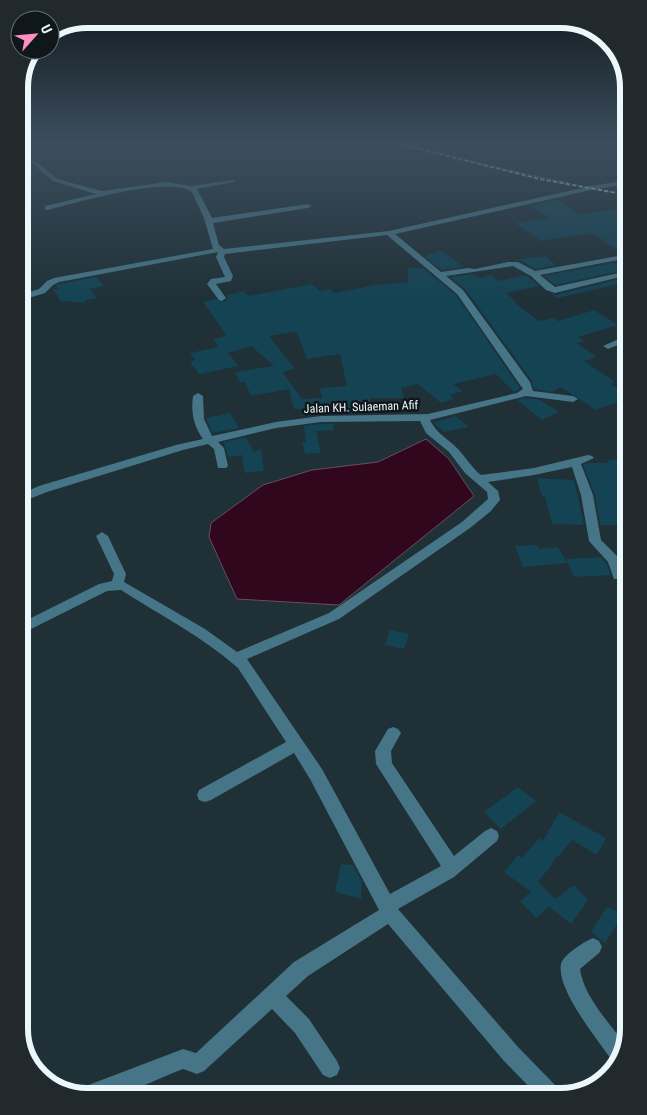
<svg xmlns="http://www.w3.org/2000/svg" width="647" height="1115" font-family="'Roboto Condensed',sans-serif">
	<rect width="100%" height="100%" fill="#1f3037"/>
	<polygon fill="#30071d" stroke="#684f60" points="426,439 449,459 474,496 339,605 237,599 209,537 211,523 263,485 312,470 378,462"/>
	<g fill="#144353" fill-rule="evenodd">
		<polygon points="556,200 581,214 628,208 628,258 594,234 575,235 541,241 515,223 550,218 529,206"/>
		<polygon points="442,251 464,267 442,270 425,257 427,256 426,255"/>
		<polygon points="545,256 556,265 535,269 518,259"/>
		<polygon points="613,263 624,270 555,285 544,276"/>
		<path d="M 408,268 L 424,269 L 456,295 L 520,388 L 514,392 L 496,374 L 453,384 L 463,391 L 450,395 L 454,399 L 441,403 L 418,384 L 401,388 L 404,398 L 370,398 L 373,413 L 321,414 L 303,416 L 300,409 L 294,409 L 289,389 L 251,396 L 245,382 L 240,383 L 235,372 L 274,366 L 251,346 L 228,353 L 239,366 L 199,374 L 190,362 L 195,360 L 190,353 L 219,347 L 213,339 L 227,336 L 203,302 L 216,299 L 223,302 L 227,300 L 228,295 L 244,291 L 248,296 L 312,284 L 320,291 L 330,289 L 334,293 L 381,284 L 382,285 L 408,282 ZM 295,332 L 297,332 L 307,359 L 340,354 L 347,386 L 320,388 L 322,398 L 302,399 L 282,372 L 295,369 L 269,336 Z"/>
		<polygon points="473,274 479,278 491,275 498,281 525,275 530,278 539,286 506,293 518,303 515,303 539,321 553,318 558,321 594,310 618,325 578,337 584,341 577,343 597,357 584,361 615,382 611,384 628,395 628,398 596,410 561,387 552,392 534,389 532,381 465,289 450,277"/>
		<polygon points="96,277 104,286 90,289 97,298 85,300 85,303 65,301 61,302 54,290 58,289 56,285 60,284"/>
		<polygon points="628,277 628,282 557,298 550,293 555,295"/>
		<polygon points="526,398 540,400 559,412 542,420 517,400"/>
		<polygon points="230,413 239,428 212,433 206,418"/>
		<polygon points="455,416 469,427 444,432 434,423"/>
		<polygon points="321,424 333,424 334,430 316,431 321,453 305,454 302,442 306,442 304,426"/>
		<polygon points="246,437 254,452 261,449 264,471 245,473 242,455 228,457 224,442"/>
		<polygon points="625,459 628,461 628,473 622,473 628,487 628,525 600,525 595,495 583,465 588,463 609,463 608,460"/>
		<polygon points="537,478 574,480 584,525 552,524 545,496 542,496"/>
		<polygon points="537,545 539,549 558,547 567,563 523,567 515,546"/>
		<polygon points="601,557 606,563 611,575 574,577 566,559"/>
		<polygon points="390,630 409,634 404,649 385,645"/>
		<polygon points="518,787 536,801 501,829 484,812"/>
		<polygon points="559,812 606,838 597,855 572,840 558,857 556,856 551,866 538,882 555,899 574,885 588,900 571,924 549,907 536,918 520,901 531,892 504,872 518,855 522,858 539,838 543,841"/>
		<polygon points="341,864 353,865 362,882 361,899 335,892"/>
		<polygon points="606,908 611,908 622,916 605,943 591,932"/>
	</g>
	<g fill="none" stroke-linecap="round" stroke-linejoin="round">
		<polyline stroke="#738287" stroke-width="1" stroke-dasharray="2 1" stroke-linecap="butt" points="403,143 490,166 568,183"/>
		<g fill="#457586" fill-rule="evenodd">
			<polygon points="620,143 626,143 628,151 626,150"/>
			<path d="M 19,157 L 37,162 L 57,179 L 102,191 L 166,182 L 191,186 L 234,180 L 234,182 L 197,189 L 212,218 L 308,204 L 312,206 L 308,208 L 213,223 L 219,245 L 224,249 L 389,231 L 591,186 L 628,180 L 628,184 L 591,190 L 395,234 L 441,272 L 468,268 L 475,269 L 508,262 L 518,262 L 535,271 L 618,256 L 622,258 L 618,260 L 540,275 L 555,287 L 628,271 L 628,275 L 555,293 L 546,290 L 531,276 L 513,266 L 446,276 L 463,290 L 530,382 L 533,391 L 573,396 L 578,399 L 573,402 L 526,396 L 430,420 C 436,433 447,438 457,448 C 466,457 471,467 481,475 L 534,468 L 588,455 L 592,456 L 594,458 L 581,464 L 593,495 L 601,540 L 618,557 L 625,576 L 624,579 L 614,579 L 608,562 L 589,541 L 581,495 L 572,467 L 534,475 L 488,482 L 498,491 L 500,500 L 491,511 L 470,528 L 339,619 L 247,659 L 322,769 L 390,894 L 441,866 L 376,764 L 375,751 L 388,729 L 393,727 L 398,729 L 401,733 L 391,751 L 392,763 L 454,856 L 485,831 L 491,828 L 497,831 L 499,836 L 497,841 L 454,877 L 398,909 L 518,1047 L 559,1089 L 562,1096 L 538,1096 L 504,1061 L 388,924 L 308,976 L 286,996 L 309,1019 L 337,1061 L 340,1068 L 337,1075 L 330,1078 L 323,1075 L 295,1033 L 272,1009 L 204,1071 L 197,1074 L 183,1069 C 151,1081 110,1106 76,1094 L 78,1089 L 183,1049 L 196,1053 L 294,962 L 379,910 L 310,779 L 294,753 L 211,800 L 205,802 L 199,800 L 197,795 L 199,790 L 286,742 L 238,668 C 203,637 160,615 121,590 L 107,591 L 19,635 L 19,624 L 99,584 L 112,581 L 114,574 L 96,536 L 102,532 L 108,536 L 126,574 L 124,582 L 205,629 L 237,652 L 329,613 L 462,522 L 488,499 L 487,492 L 465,473 L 449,452 L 426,433 L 420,421 L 321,422 L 276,428 L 218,442 L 224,448 L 228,466 L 226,468 L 218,468 L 214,449 L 208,444 L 183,450 L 47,492 L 19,503 L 19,495 L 39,486 L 176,445 L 203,439 C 193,425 191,412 193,396 L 198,393 L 203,396 L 204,419 L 212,436 L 276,422 L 321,416 L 428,414 L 517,393 L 523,389 L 457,294 L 387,235 L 225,254 L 224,257 L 233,276 L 231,281 L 216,284 L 226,298 L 222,301 L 219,300 L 207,284 L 211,279 L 225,277 L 216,257 L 218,252 L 59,282 L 53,285 L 45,293 L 19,301 L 19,295 L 39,289 L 47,281 L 54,278 L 213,249 L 204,218 L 192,192 C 169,175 76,203 48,210 L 45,210 L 45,206 L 96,194 L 53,181 L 33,164 L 19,161 Z"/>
			<polygon points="628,335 628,341 608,349 603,346"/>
			<path d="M 593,938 L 599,941 L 602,947 L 599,953 L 580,969 C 584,997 608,1021 624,1043 L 618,1064 L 613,1062 C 599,1041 556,990 561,964 C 563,955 585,941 593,938 Z"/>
		</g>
		<polyline stroke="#c1ced2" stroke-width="2" stroke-dasharray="4.5 2" stroke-linecap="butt" points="395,143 540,179 628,195"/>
	</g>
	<linearGradient id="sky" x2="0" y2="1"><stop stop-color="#111a1e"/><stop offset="0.48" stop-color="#3c4e5e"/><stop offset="1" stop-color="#3c4e5e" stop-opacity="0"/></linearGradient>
	<rect width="647" height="299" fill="url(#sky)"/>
	<g text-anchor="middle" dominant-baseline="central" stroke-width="5" stroke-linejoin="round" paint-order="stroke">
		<g font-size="12" fill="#ecf7fb" stroke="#0f171a">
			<text transform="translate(361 407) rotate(-2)">Jalan KH. Sulaeman Afif</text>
		</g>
	</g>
	<path d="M0 0H647V1115H0ZM87 28H561A59 59 0 0 1 620 87V1029A59 59 0 0 1 561 1088H87A59 59 0 0 1 28 1029V87A59 59 0 0 1 87 28Z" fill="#21292c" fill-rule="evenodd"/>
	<path fill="none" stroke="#ecf7fb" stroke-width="6" d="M87 28H561A59 59 0 0 1 620 87V1029A59 59 0 0 1 561 1088H87A59 59 0 0 1 28 1029V87A59 59 0 0 1 87 28Z"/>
	<g transform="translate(35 35) rotate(63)"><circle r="24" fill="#0f171a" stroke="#677174"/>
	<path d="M0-4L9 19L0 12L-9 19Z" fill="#fd8ec0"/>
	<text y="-8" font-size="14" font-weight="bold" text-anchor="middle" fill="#ecf7fb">U</text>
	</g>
</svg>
